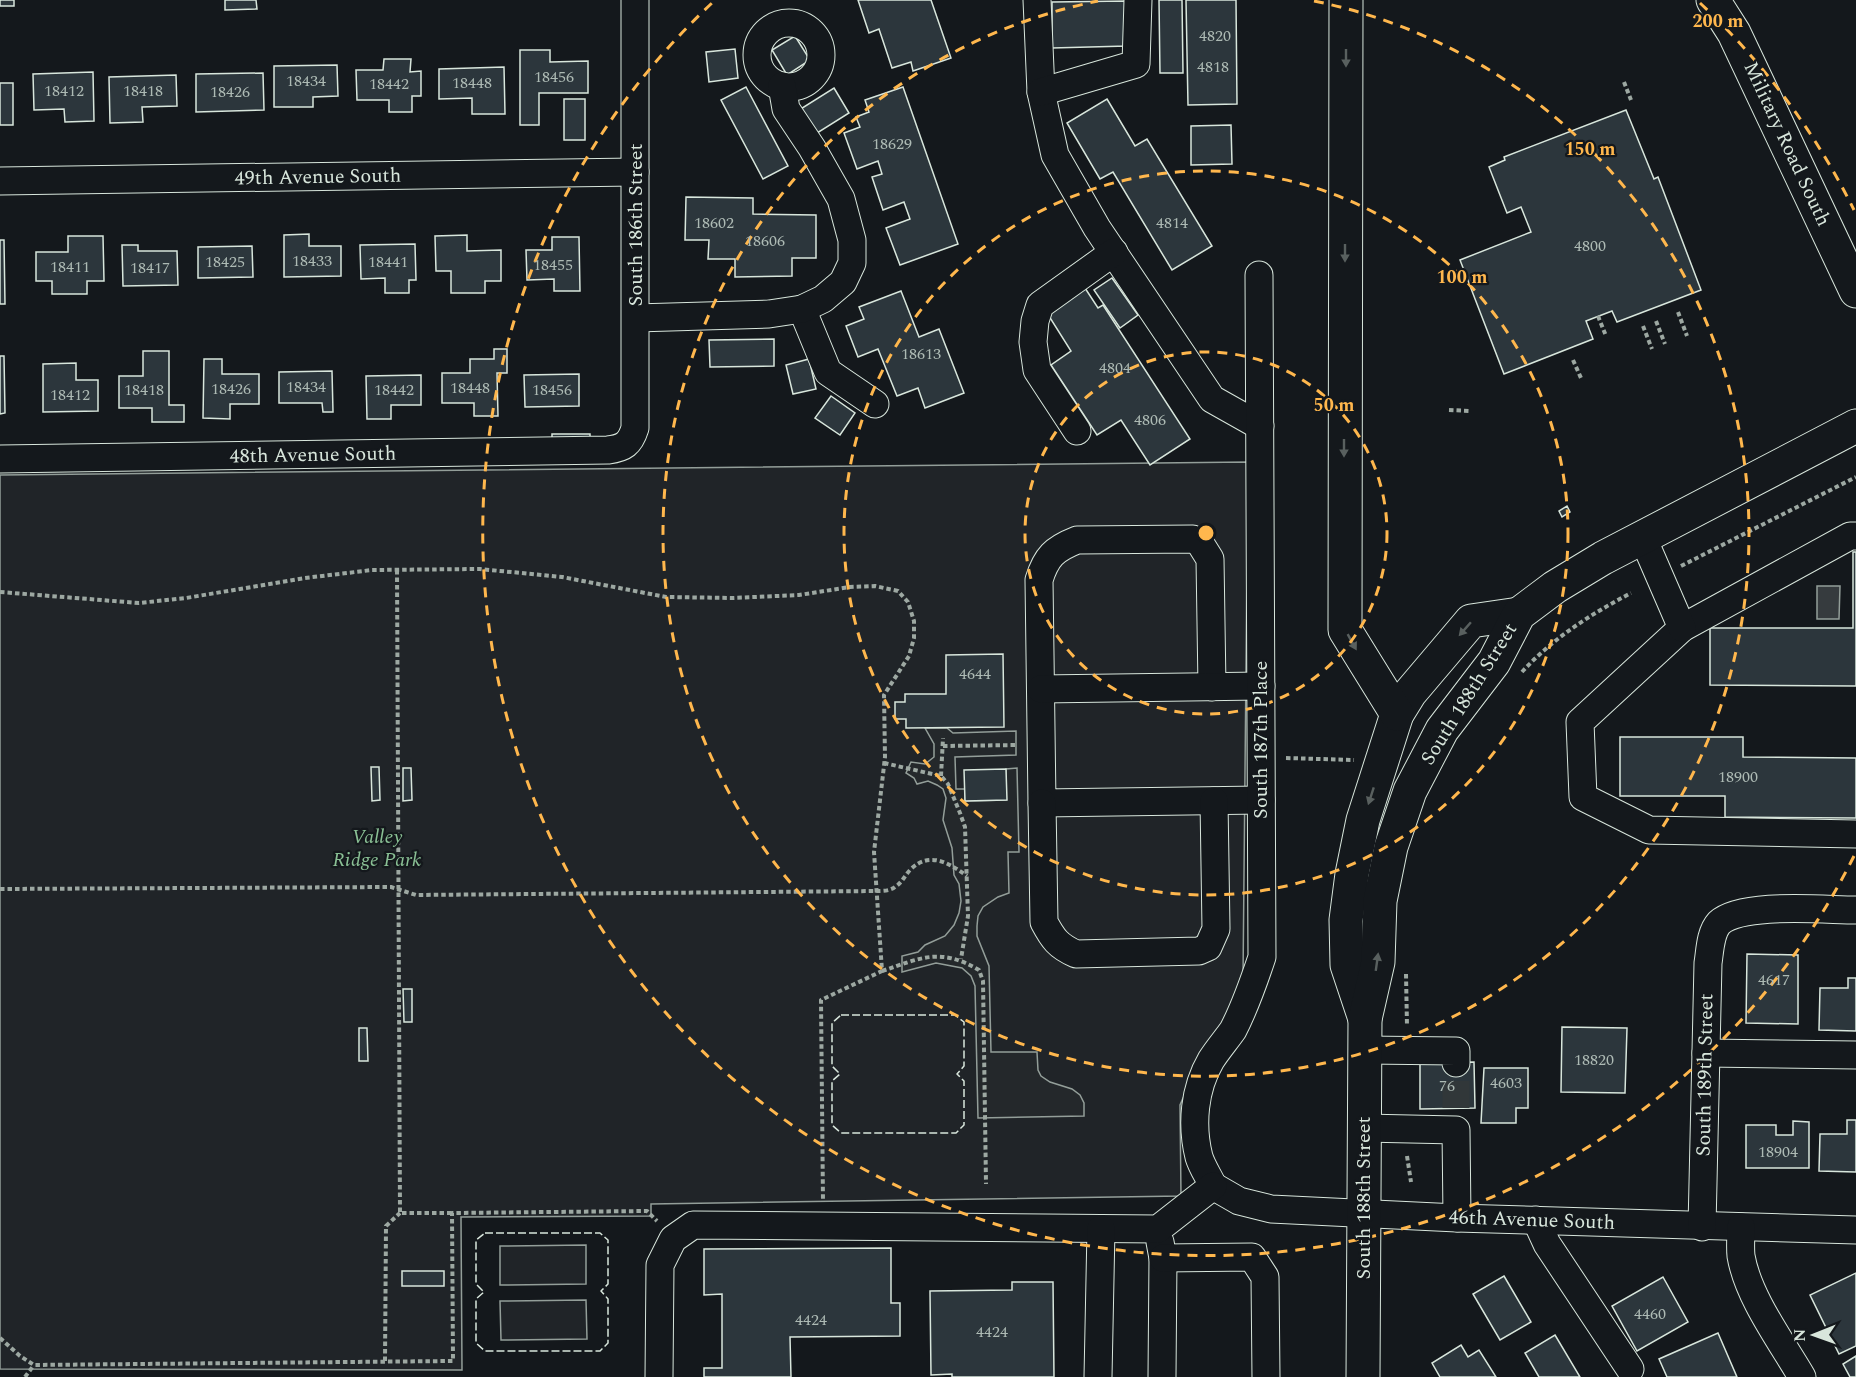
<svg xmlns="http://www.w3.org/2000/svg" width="1856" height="1377" font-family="Spectral,serif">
	<rect width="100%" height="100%" fill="#14181c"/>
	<g fill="#202428" stroke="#939e99" stroke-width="1.5">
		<polygon points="1248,462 1243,979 1225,1019 1198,1065 1180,1105 1181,1196 651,1204 651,1216 461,1217 462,1370 0,1369 0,475"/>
		<polygon points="586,1245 586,1284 500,1285 500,1246"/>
		<polygon points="586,1300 587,1339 501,1340 500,1301"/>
	</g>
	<polygon fill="#24282b" stroke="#939e99" stroke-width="1.5" points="925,728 947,728 953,733 1016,731 1016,755 955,757 956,789 965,789 965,801 1006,800 1006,769 1017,768 1019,852 1008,852 1009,893 998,897 983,907 978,916 977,926 977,936 989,966 991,1052 1037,1052 1038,1070 1041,1076 1050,1082 1072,1089 1080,1095 1084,1103 1084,1116 978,1118 975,986 971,976 962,968 936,963 902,972 902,956 918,952 925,945 945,936 954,925 959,913 961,901 959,884 954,875 952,848 943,820 946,798 943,789 937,785 928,781 917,784 914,778 906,773 911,762 925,764 934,757 934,744"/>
	<polygon fill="#363b3e" stroke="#939e99" stroke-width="1.5" points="1817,586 1840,586 1839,619 1817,619"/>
	<g fill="#2c363c" stroke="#d8e6dc" stroke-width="1.5">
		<rect x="0" y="0" width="14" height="6"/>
		<polygon points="225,0 256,0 257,9 225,10"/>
		<polygon points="858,0 931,0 951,58 913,71 911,62 892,68 879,29 869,33"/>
		<polygon points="1159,0 1182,0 1183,73 1160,73"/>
		<polygon points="1186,0 1236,0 1237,104 1188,105"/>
		<polygon points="1127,1 1127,46 1052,48 1052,2"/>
		<polygon points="795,36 810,60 787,75 772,50"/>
		<polygon points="735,49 738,78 709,82 706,52"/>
		<polygon points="520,50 550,50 550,62 588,61 588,93 539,93 539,125 520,125"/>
		<polygon points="384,59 411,59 410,72 421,71 421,96 412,96 412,112 389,112 389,100 357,100 356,70 383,70"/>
		<polygon points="337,65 338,96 313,97 313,107 274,107 274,66"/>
		<polygon points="504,67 505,114 472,114 472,98 439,99 439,69"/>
		<polygon points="93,72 94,121 65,122 64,109 34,110 33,74"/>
		<polygon points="263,73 264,110 196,112 196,74"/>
		<polygon points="176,75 177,106 142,107 143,122 110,123 109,77"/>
		<rect x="0" y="83" width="13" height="42"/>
		<polygon points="746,87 788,166 763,179 721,100"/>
		<polygon points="903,87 958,244 900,265 886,228 910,219 904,202 883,210 872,177 882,174 878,161 857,169 844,133 860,127 856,117 869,112 865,100"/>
		<polygon points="834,88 849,113 814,135 799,110"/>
		<rect x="564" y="99" width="21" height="41"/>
		<polygon points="1107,99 1135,146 1147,139 1212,246 1172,270 1113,172 1100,179 1067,123"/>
		<polygon points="1626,110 1654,179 1658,177 1701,290 1617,322 1612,311 1586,321 1593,339 1504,374 1460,260 1531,232 1521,207 1507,213 1489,167 1505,160 1504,157"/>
		<polygon points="1231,125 1232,164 1191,165 1191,126"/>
		<polygon points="686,197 753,198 753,214 816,215 816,258 792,258 792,276 735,277 735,259 708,259 709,240 685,240"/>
		<polygon points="309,234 309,246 341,246 341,276 284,277 284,235"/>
		<polygon points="467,235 467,251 501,250 501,281 485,281 485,293 451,293 451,271 436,271 435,236"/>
		<polygon points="68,236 103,236 104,281 87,281 87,294 52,294 52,281 36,281 36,252 68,252"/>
		<polygon points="552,237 579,237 580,291 554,291 554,279 527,280 526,250 552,250"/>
		<polygon points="0,240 4,240 5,304 0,304"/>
		<polygon points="415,244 416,280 409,280 409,293 385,293 385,278 361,279 360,245"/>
		<polygon points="122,245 138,245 138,251 177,251 178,285 123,286"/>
		<polygon points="252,246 253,277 198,278 198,247"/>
		<polygon points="1112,278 1138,315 1120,328 1094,290"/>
		<polygon points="1085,288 1098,308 1103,305 1190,439 1150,465 1121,420 1097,435 1051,365 1071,351 1047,313"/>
		<polygon points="901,291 919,337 939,329 964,393 925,408 918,388 897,396 878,349 858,357 846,326 864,319 859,307"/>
		<polygon points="774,339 774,366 710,367 709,340"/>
		<polygon points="494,349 507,349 507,373 497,373 498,416 474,416 474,403 442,403 442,373 470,373 470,359 494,359"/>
		<polygon points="143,351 169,351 169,405 184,405 184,422 152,422 152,408 119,408 119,376 143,376"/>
		<polygon points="0,356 4,356 5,413 0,414"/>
		<polygon points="204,359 222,359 222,374 259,374 259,404 230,404 230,419 203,418"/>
		<polygon points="809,359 816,389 793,394 786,365"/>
		<polygon points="76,363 76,380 98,380 98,411 43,412 43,364"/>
		<polygon points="332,371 333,412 323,412 322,403 279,403 279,372"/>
		<polygon points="579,374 579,406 525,407 524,375"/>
		<polygon points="421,375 421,405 391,405 391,419 367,419 366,376"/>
		<polygon points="831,396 855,413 840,435 815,418"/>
		<polygon points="552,434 590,434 590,443 552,444"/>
		<polygon points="1567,506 1570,512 1562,517 1559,511"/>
		<polygon points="1853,552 1856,552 1856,686 1710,685 1710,628 1853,628"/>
		<polygon points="1003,654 1004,727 906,728 906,719 895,719 895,702 905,702 905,694 946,694 946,655"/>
		<polygon points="1620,737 1743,737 1743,757 1856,758 1856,818 1725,817 1725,796 1620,796"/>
		<polygon points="371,767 379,767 380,800 372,801"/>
		<polygon points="403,768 411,768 412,800 403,801"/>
		<polygon points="1006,769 1007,800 965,801 964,770"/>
		<polygon points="1747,954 1798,955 1798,1024 1746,1023"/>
		<polygon points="1848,978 1856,978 1856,1031 1819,1030 1820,988 1848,988"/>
		<polygon points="403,989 412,989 412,1022 404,1022"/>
		<polygon points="1562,1027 1627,1028 1625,1093 1561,1092"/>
		<polygon points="359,1028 367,1028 368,1061 359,1061"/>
		<polygon points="1474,1062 1475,1108 1420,1109 1420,1063"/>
		<polygon points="1484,1068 1528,1068 1528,1108 1516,1108 1516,1123 1481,1123"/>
		<polygon points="1847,1120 1856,1120 1856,1172 1819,1171 1820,1134 1847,1134"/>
		<polygon points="1793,1121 1809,1122 1809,1168 1746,1168 1746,1125 1776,1125 1776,1135 1793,1135"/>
		<polygon points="891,1248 891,1303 900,1303 900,1336 790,1337 791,1377 704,1377 704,1368 722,1368 722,1294 704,1295 704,1249"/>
		<rect x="402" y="1271" width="42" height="15"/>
		<polygon points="1856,1273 1856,1346 1839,1354 1810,1295"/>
		<polygon points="1504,1276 1531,1322 1500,1340 1473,1294"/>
		<polygon points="1663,1277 1688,1322 1637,1351 1612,1306"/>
		<polygon points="1012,1282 1053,1282 1054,1377 952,1377 952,1374 931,1375 930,1291 1012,1290"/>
		<polygon points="1718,1333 1737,1377 1667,1377 1659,1359"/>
		<polygon points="1555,1335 1580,1377 1539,1377 1525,1353"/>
		<polygon points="1461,1345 1468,1357 1479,1350 1496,1377 1440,1377 1432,1363"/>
		<polygon points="1856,1356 1856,1377 1850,1377 1843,1364"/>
	</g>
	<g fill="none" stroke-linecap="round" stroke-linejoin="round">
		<polyline stroke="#313739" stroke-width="27" stroke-dasharray="27 14" stroke-linecap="butt" points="1456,1108 1456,1063"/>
		<g stroke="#d8e6dc" stroke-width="29">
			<g id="minor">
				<polyline points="1037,0 1041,92 1055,155 1097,228 1212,399 1260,426"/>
				<circle cx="789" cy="55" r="32"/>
				<polyline points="1041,92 1136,64 1138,0"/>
				<polyline points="0,181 635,172"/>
				<polyline points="802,309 828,372 875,404"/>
				<polyline points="636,318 769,314 802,309 823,299 843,282 852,263 852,240 841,199 812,148 786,109 782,86"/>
				<polyline points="1077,431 1037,370 1033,342 1035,321 1040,305 1114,252"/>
				<path d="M 0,459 L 608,450 C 624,448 630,444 635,428 L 635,0"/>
				<polyline points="1856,536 1850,536 1682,628 1580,722 1583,797 1649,830 1856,834"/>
				<polyline points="1643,538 1682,628"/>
				<path d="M 1212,687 L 1210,559 L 1200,543 L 1193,539 L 1077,540 C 1054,549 1046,557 1039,580 L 1042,803 L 1261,800"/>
				<polyline points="1041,689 1261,686"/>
				<path d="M 1042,803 L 1044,922 C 1053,939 1058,946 1076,954 L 1199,951 L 1208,947 L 1216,929 L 1214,801"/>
				<polyline points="1365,1050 1456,1051 1456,1063"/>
				<polyline points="1706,1053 1856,1055"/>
				<polyline points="1364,1128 1456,1130 1457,1218"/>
				<path d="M 1213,1186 C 1209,1177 1202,1167 1199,1157 C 1191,1125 1194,1089 1211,1060 C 1218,1049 1226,1040 1233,1030 C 1245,1007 1254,981 1262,957 L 1259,275"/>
				<polyline points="1213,1186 1239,1201 1271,1209 1457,1218 1856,1230"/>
				<polyline points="1536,1220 1547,1244 1630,1369"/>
				<path d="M 1702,1227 L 1708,963 C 1710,951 1710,933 1719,923 C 1742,902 1824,910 1856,910"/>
				<path d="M 1741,1227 C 1741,1236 1740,1247 1741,1256 C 1748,1297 1781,1341 1802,1377"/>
				<polyline points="1160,1242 1163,1258 1162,1377"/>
				<polyline points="1163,1258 1252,1257 1265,1277 1266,1377"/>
				<polyline points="659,1377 660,1265 673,1239 693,1225 1158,1229 1213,1186"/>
				<polyline points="1098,1377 1101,1229"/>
			</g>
		</g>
		<g stroke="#d8e6dc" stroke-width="35">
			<g id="major">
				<polyline points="1713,0 1734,33 1856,291"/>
				<polyline points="1365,1019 1347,965 1346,920 1352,874 1363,820 1397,714 1410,693 1471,621 1519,614"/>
				<polyline points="1363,1377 1365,1019 1378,962 1380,901 1391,847 1410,791 1442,730 1494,662 1519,614 1555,587 1603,558 1856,426"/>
			</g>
		</g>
		<g stroke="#d8e6dc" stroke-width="35">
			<polyline id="highway" points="1346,0 1345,630 1397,714"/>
		</g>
		<g stroke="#9da8a2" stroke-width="4" stroke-dasharray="4.5 3" stroke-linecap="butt">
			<polyline points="1624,82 1631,100"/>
			<polyline points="1678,312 1687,336"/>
			<polyline points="1598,316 1606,336"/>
			<polyline points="1656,321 1665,344"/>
			<polyline points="1643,326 1652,349"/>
			<polyline points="1573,360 1581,378"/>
			<polyline points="1449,410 1471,411"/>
			<polyline points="1681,566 1856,477"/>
			<polyline points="397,570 400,1213 452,1213"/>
			<polyline points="0,592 139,603 186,598 305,578 372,570 480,569 562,577 666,597 733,598 799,595 850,587 875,586 898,591 908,602 914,621 914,638 909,656 884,695 885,757 874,852 882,971 821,1000 823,1202"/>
			<path d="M 1522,672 C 1553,638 1591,614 1631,593"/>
			<polyline points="943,746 1017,745"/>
			<polyline points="1286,758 1354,760"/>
			<polyline points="884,763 941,776 948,784 960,813 965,827 968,916 961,959"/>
			<polyline points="941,776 943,738"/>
			<path d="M 0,889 L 391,887 L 416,895 L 877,891 C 882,891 890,891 895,887 C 902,883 905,875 911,869 C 930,851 949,863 967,876"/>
			<path d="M 882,971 C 921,958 940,947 979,970 L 983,981 L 986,1184"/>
			<polyline points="1406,974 1407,1026"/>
			<polyline points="1407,1156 1411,1182"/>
			<polyline points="0,1338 20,1356 34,1365 453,1361 452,1213 647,1211 657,1221"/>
			<polyline points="385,1361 386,1226 400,1213"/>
			<polyline points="25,1377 34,1365"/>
		</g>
		<use href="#minor" stroke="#14181c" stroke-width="27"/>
		<use href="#major" stroke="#14181c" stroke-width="33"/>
		<use href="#highway" stroke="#14181c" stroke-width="33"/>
		<g stroke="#d8e6dc" stroke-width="1.5" stroke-dasharray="8 3" stroke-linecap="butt">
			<polygon points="841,1015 955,1015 964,1022 964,1066 957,1074 964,1081 964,1125 956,1133 841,1133 832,1125 832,1081 840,1074 832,1066 832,1023"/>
			<polygon points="485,1233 600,1233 608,1240 608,1284 601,1291 608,1299 608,1343 600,1351 485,1351 476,1343 476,1299 484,1292 476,1284 476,1240"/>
		</g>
	</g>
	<defs><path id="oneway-solid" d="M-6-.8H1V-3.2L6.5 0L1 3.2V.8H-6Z" transform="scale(1.5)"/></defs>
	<g fill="#59605f">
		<use href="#oneway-solid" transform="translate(1346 58) rotate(90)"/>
		<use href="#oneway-solid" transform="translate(1345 253) rotate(90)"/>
		<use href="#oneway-solid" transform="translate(1344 448) rotate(90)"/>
		<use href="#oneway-solid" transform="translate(1465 629) rotate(131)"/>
		<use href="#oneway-solid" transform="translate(1352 642) rotate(61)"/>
		<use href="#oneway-solid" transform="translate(1371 796) rotate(108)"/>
		<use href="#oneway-solid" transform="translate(1377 962) rotate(-82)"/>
	</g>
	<g fill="none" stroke="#ffb74d" stroke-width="3" stroke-dasharray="10 8">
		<circle cx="1206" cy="533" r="181"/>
		<circle cx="1206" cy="533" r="362"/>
		<path d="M1314 1A543 543 0 1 1 1098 1"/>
		<path d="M1854 856A724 724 0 1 1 712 3M1700 3A724 724 0 0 1 1854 210"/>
	</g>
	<g text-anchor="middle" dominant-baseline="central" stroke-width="4.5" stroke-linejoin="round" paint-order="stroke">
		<g font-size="16" fill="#adbab4">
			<text x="1215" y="36">4820</text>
			<text x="1213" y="67">4818</text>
			<text x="554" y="77">18456</text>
			<text x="306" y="81">18434</text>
			<text x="472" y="83">18448</text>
			<text x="389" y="84">18442</text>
			<text x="64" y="91">18412</text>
			<text x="143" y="91">18418</text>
			<text x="230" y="92">18426</text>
			<text x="892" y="144">18629</text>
			<text x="714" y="223">18602</text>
			<text x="1172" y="223">4814</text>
			<text x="765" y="241">18606</text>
			<text x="1590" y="246">4800</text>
			<text x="312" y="261">18433</text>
			<text x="225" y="262">18425</text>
			<text x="388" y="262">18441</text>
			<text x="553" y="265">18455</text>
			<text x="70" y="267">18411</text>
			<text x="150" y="268">18417</text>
			<text x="921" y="354">18613</text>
			<text x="1115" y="368">4804</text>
			<text x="306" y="387">18434</text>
			<text x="470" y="388">18448</text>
			<text x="231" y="389">18426</text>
			<text x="144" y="390">18418</text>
			<text x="394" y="390">18442</text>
			<text x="552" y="390">18456</text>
			<text x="70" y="395">18412</text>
			<text x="1150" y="420">4806</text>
			<text x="975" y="674">4644</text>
			<text x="1738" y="777">18900</text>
			<text x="1774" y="980">4617</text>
			<text x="1594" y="1060">18820</text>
			<text x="1506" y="1083">4603</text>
			<text x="1447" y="1086">76</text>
			<text x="1778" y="1152">18904</text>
			<text x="1650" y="1314">4460</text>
			<text x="811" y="1320">4424</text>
			<text x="992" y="1332">4424</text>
		</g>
		<g font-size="20" fill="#d8e6dc" stroke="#14181c">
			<text transform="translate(1787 144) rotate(65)">Military Road South</text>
			<text transform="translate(318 177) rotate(-1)">49th Avenue South</text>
			<text transform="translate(636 225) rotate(-90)">South 186th Street</text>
			<text transform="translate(313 455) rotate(-1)">48th Avenue South</text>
			<text transform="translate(1469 694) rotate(-58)">South 188th Street</text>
			<text transform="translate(1261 740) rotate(-90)">South 187th Place</text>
			<text transform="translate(1705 1075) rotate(-89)">South 189th Street</text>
			<text transform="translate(1364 1198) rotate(-90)">South 188th Street</text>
			<text transform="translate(1532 1220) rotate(2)">46th Avenue South</text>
		</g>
		<g font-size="20" font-style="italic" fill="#8ac095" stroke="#14181c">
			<text x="377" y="837">Valley<tspan x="377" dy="23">Ridge Park</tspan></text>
		</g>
	</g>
	<circle cx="1206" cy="533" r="9" fill="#ffb74d" stroke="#14181c" stroke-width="3"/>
	<g font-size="18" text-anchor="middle" font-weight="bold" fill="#ffb74d" stroke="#14181c" stroke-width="4.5" stroke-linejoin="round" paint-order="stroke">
		<text x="1718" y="27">200 m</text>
		<text x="1590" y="155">150 m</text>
		<text x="1462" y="283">100 m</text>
		<text x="1334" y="411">50 m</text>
	</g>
	<g transform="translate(1814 1335) rotate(269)" stroke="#14181c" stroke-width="4.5" paint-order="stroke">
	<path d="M0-4.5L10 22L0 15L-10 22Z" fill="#d8e6dc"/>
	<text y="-9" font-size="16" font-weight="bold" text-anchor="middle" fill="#d8e6dc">N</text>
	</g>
</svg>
